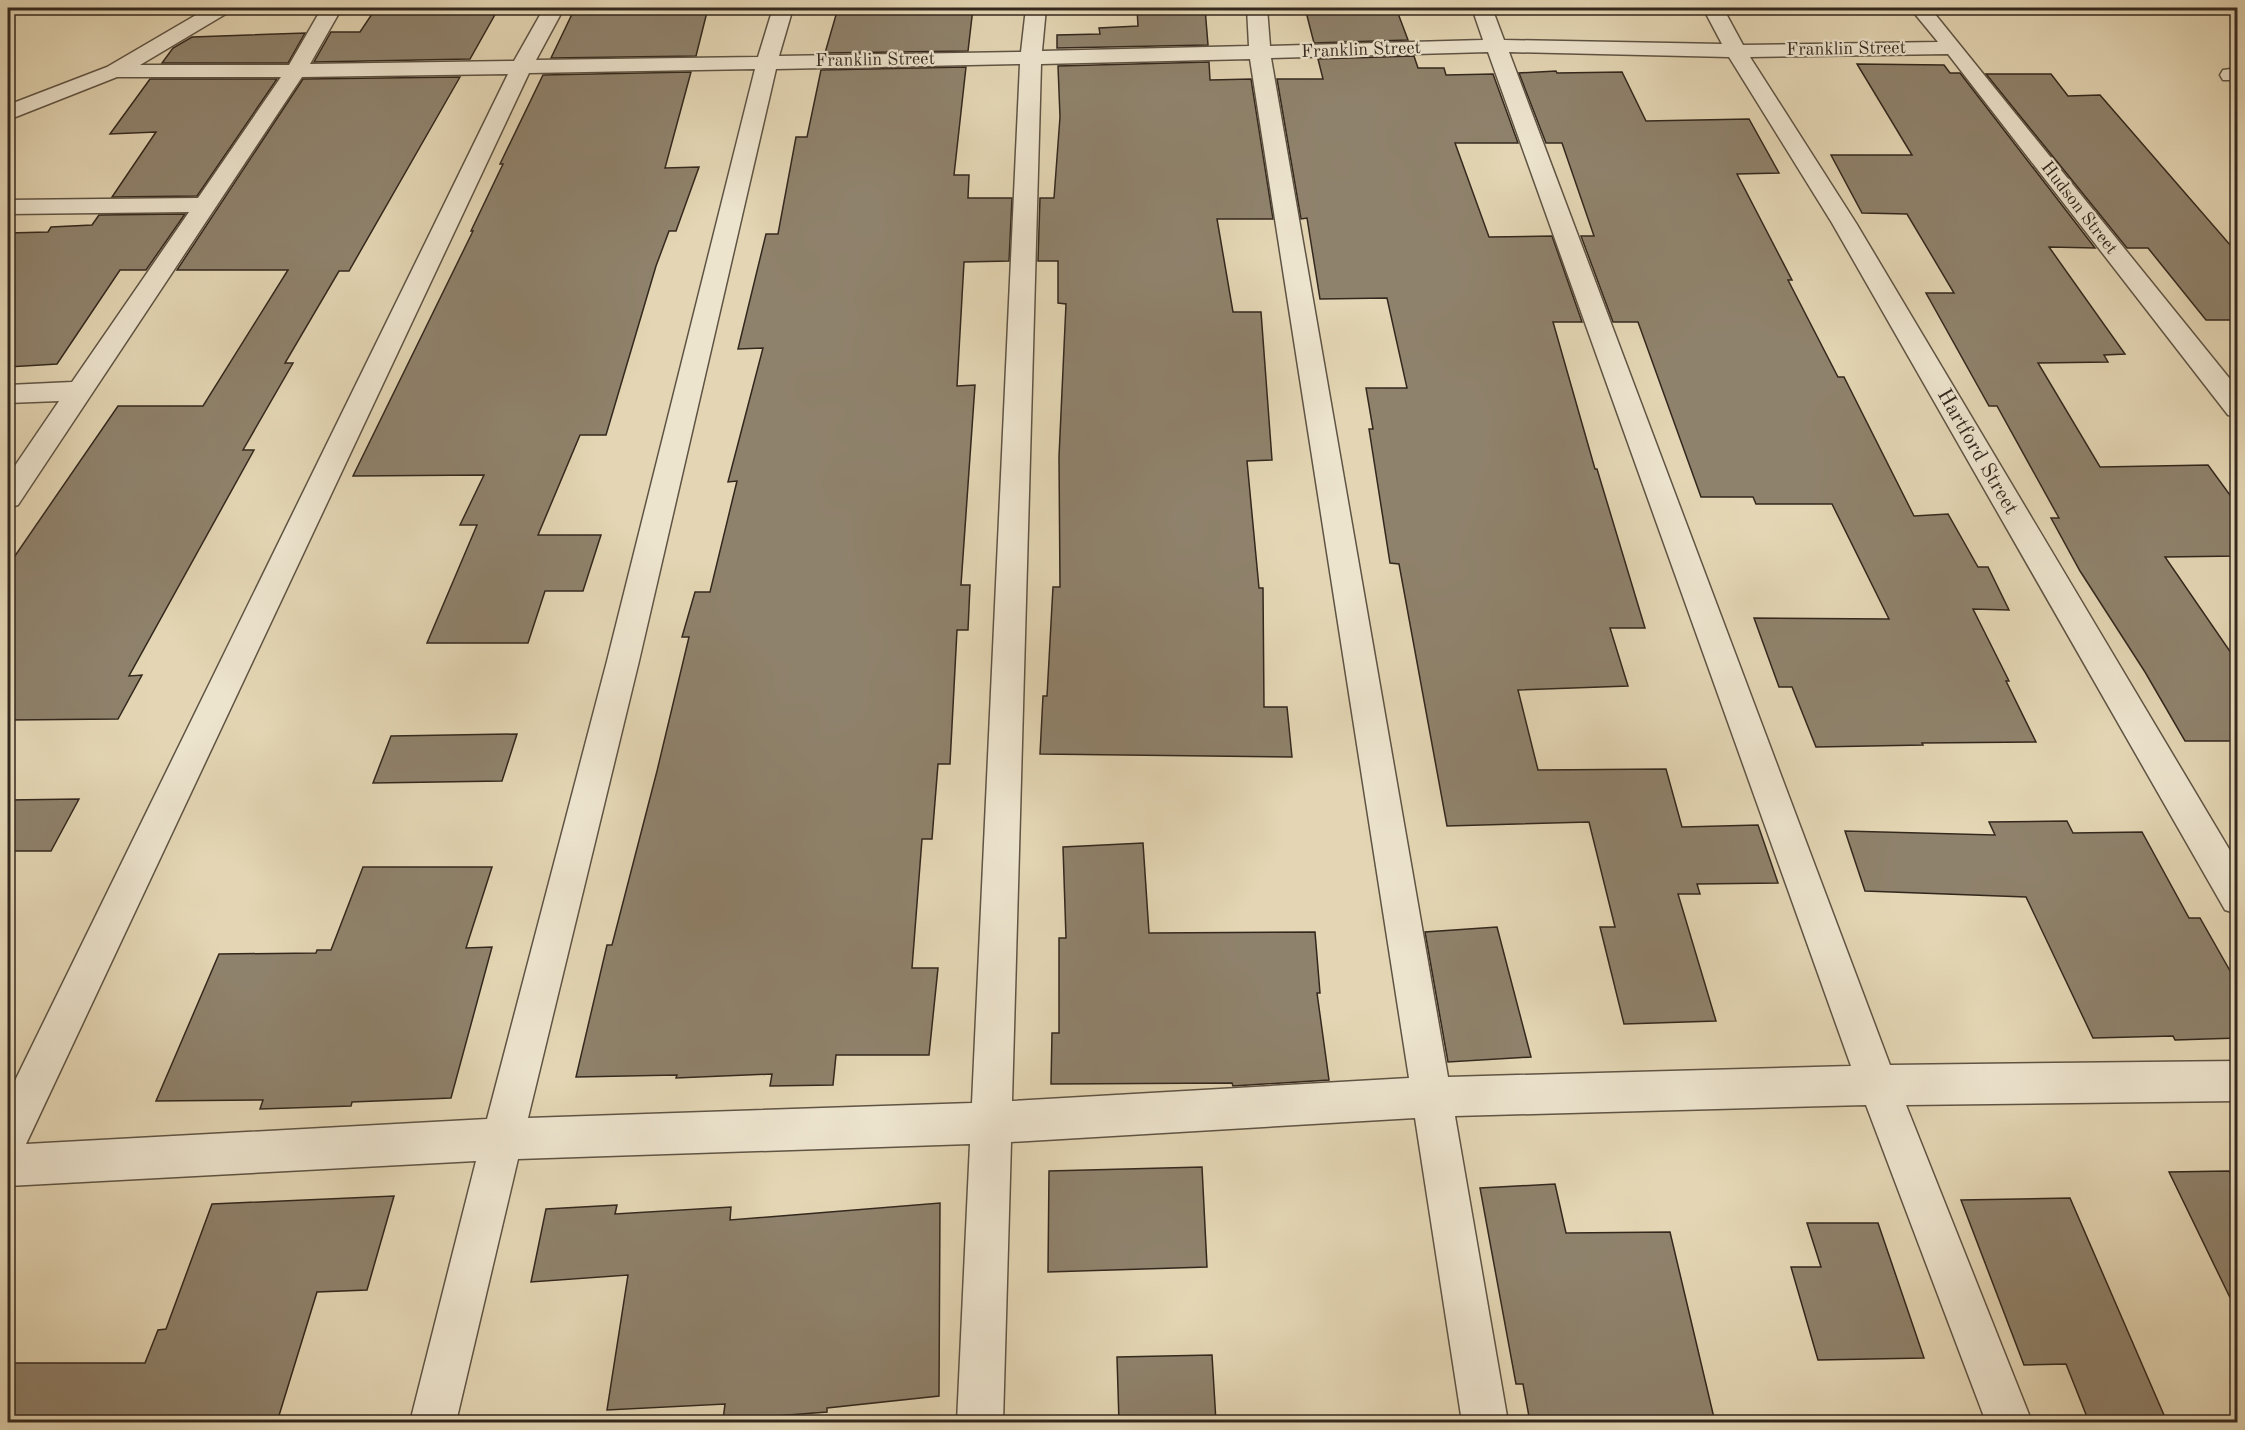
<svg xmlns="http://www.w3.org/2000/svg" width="2245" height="1430" font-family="'Old Standard TT',serif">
	<rect width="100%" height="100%" fill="#e4d6b4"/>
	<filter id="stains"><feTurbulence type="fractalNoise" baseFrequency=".00333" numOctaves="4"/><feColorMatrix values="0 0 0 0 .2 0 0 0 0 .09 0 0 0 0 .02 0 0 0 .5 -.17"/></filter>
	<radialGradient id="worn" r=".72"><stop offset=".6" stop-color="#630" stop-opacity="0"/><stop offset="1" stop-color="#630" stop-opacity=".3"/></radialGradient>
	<g fill="#8f826c" stroke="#33281e" stroke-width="1.5">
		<polygon points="654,8 708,8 696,56 551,58 574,10 653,10"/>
		<polygon points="838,8 973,8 968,51 825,53"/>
		<polygon points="1137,8 1205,8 1208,45 1057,48 1057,35 1100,34 1099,28 1138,26"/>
		<polygon points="1305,8 1396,8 1408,40 1314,43"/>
		<polygon points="442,11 497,11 470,59 314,62 331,32 360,32 372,14 440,14"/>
		<polygon points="305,33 288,63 162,63 173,48 192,37"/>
		<polygon points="1414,56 1418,68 1444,68 1446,75 1493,74 1518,143 1455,143 1489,237 1552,236 1582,322 1553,322 1595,469 1597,469 1645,628 1610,628 1628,686 1518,690 1538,770 1666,769 1682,827 1758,825 1778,883 1697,884 1700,894 1678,894 1716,1021 1624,1024 1600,927 1615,927 1589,822 1447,826 1399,564 1390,563 1369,429 1373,429 1366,388 1407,388 1387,298 1320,299 1307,218 1301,219 1277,79 1323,79 1318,59"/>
		<polygon points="1209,62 1210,80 1251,79 1273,219 1217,219 1233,312 1261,312 1272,460 1247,461 1259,588 1263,588 1264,707 1287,707 1292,757 1040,754 1043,696 1047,696 1053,587 1060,587 1059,457 1066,304 1058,303 1058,261 1038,261 1040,198 1054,198 1060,117 1058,66"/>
		<polygon points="1857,64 1944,65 1950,73 1960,73 2095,248 2049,247 2125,354 2104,355 2108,362 2038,363 2100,467 2208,465 2238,506 2238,556 2165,557 2238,663 2238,741 2185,741 2145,672 2080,571 2051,518 2059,518 1997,406 1989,406 1926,293 1954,293 1907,214 1862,213 1831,155 1912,155"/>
		<polygon points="966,67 954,175 969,175 968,198 1012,198 1009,261 964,262 957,386 975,385 961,585 970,585 968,630 957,630 950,764 938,764 932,839 922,839 912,968 938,968 929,1055 836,1055 833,1085 770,1086 772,1074 676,1078 677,1075 576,1077 607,945 612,945 657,771 689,637 682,637 695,592 710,592 737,481 728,482 763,348 738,349 766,234 778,234 796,137 807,137 821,70"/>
		<polygon points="1556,71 1557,73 1622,72 1646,121 1749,119 1779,173 1737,174 1792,280 1788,280 1838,377 1844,377 1914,516 1948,514 1978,567 1988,567 2009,610 1973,609 2009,681 2006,681 2036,742 1922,743 1923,745 1816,747 1792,687 1779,687 1754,618 1889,619 1832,504 1756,504 1753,497 1701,497 1638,322 1613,322 1581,236 1594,236 1562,143 1546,143 1519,73"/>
		<polygon points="691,72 665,168 699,167 676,231 669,231 656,266 606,435 580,435 538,535 601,535 583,591 545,591 528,643 427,643 477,525 460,525 484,475 353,476 473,231 471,231 503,164 500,164 543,75"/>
		<polygon points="1986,74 2051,74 2068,96 2100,95 2238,254 2238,320 2206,320 2148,248 2127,248"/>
		<polygon points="460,77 349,271 339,271 285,363 293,363 243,450 254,450 129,676 142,675 118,719 8,720 8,566 118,406 203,406 288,270 177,270 303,79"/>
		<polygon points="150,79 277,79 197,196 112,197 156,132 110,134"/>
		<polygon points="185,214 146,270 120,270 57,364 8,367 8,233 48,232 51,227 92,225 99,215"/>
		<polygon points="517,734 502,781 373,783 391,736"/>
		<polygon points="79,799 51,851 8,851 8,800"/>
		<polygon points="2067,821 2073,833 2142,832 2189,918 2200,918 2238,985 2238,1038 2175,1040 2173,1036 2093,1038 2026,897 1865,891 1845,831 1995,835 1989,822"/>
		<polygon points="1143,843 1149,933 1315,932 1320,993 1317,993 1329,1080 1233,1086 1232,1083 1051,1084 1052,1033 1059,1033 1059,938 1066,938 1063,847"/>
		<polygon points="363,867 492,867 466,948 492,947 451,1098 352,1102 351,1106 260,1109 263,1100 156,1101 219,954 316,953 317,950 331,950"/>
		<polygon points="1497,927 1531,1057 1448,1062 1425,932"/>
		<polygon points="1202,1167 1207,1267 1048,1272 1049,1171"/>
		<polygon points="2229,1171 2238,1187 2238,1314 2169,1172"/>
		<polygon points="1555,1184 1566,1233 1670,1232 1715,1422 1530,1422 1523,1384 1516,1384 1480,1188"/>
		<polygon points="394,1196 367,1290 317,1292 277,1422 8,1422 8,1363 145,1363 158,1330 166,1329 212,1204"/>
		<polygon points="2070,1198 2167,1422 2089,1422 2066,1364 2024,1365 1961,1200"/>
		<polygon points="940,1203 939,1396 827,1408 827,1412 723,1420 725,1404 607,1410 628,1275 531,1282 546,1209 617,1205 615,1214 731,1207 730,1220"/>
		<polygon points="1807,1223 1878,1223 1924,1358 1818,1360 1791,1267 1821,1267"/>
		<polygon points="1212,1355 1216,1422 1119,1422 1117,1357"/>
	</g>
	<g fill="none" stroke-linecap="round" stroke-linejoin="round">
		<g stroke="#5f5444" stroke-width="3">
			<g id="minor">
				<path d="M 208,8 L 232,8 L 229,12 L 140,65 L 289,65 L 319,13 L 318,8 L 338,8 L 339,13 L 310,64 L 514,61 L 544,8 L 564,8 L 536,60 L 758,57 L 773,8 L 793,8 L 779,56 L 1021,52 L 1026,8 L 1046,8 L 1042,51 L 1249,46 L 1247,8 L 1267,8 L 1270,46 L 1483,40 L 1472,8 L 1492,8 L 1504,40 L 1722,44 L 1703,8 L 1723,8 L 1743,45 L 1938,42 L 1910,8 L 1930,8 L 2238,389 L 2238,417 L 2228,415 L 1948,54 L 1750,57 L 1856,223 L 2238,864 L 2238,914 L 2225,910 L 1832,223 L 1729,57 L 1509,52 L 1890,1065 L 2238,1061 L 2238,1101 L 1906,1105 L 2032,1422 L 1986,1422 L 1866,1105 L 1455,1116 L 1508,1422 L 1462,1422 L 1415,1118 L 1011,1142 L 1003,1422 L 957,1422 L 970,1144 L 518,1159 L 456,1422 L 410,1422 L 476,1161 L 8,1186 L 8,1095 L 508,74 L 302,77 L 18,505 L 8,508 L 8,476 L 59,401 L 8,403 L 8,385 L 72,382 L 189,212 L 8,214 L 8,200 L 198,198 L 281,77 L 117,77 L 8,120 L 8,105 L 107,67 ZM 1488,52 L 1851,1066 L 1448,1077 L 1271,58 ZM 1250,59 L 1409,1078 L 1012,1101 L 1041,64 ZM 1020,64 L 972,1103 L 528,1118 L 639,661 L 776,69 ZM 755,69 L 607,661 L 487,1119 L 26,1144 L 529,73 Z"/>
				<polygon points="2238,68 2238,80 2223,80 2220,75 2223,70"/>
			</g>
		</g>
		<use href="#minor" fill="#ede4ce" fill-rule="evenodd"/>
	</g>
	<g text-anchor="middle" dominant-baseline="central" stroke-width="4.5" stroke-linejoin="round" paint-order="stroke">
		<g font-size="18" fill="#33281e" stroke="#ede4ce">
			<text transform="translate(1846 49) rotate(-1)">Franklin Street</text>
			<text transform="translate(1361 50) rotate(-2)">Franklin Street</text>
			<text transform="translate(875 60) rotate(-1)">Franklin Street</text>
			<text transform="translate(2079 208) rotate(52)">Hudson Street</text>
		</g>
		<g font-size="21" fill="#33281e" stroke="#ede4ce">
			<text transform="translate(1977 452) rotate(60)">Hartford Street</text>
		</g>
	</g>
	<rect width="2245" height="1430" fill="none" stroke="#e4d6b4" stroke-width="30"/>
	<rect x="9" y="9" width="2227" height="1412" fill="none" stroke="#33281e" stroke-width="3"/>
	<rect x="15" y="15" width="2215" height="1400" fill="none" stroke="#33281e" stroke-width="1.5"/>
	<rect width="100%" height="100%" filter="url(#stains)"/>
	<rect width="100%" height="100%" fill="url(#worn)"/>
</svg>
